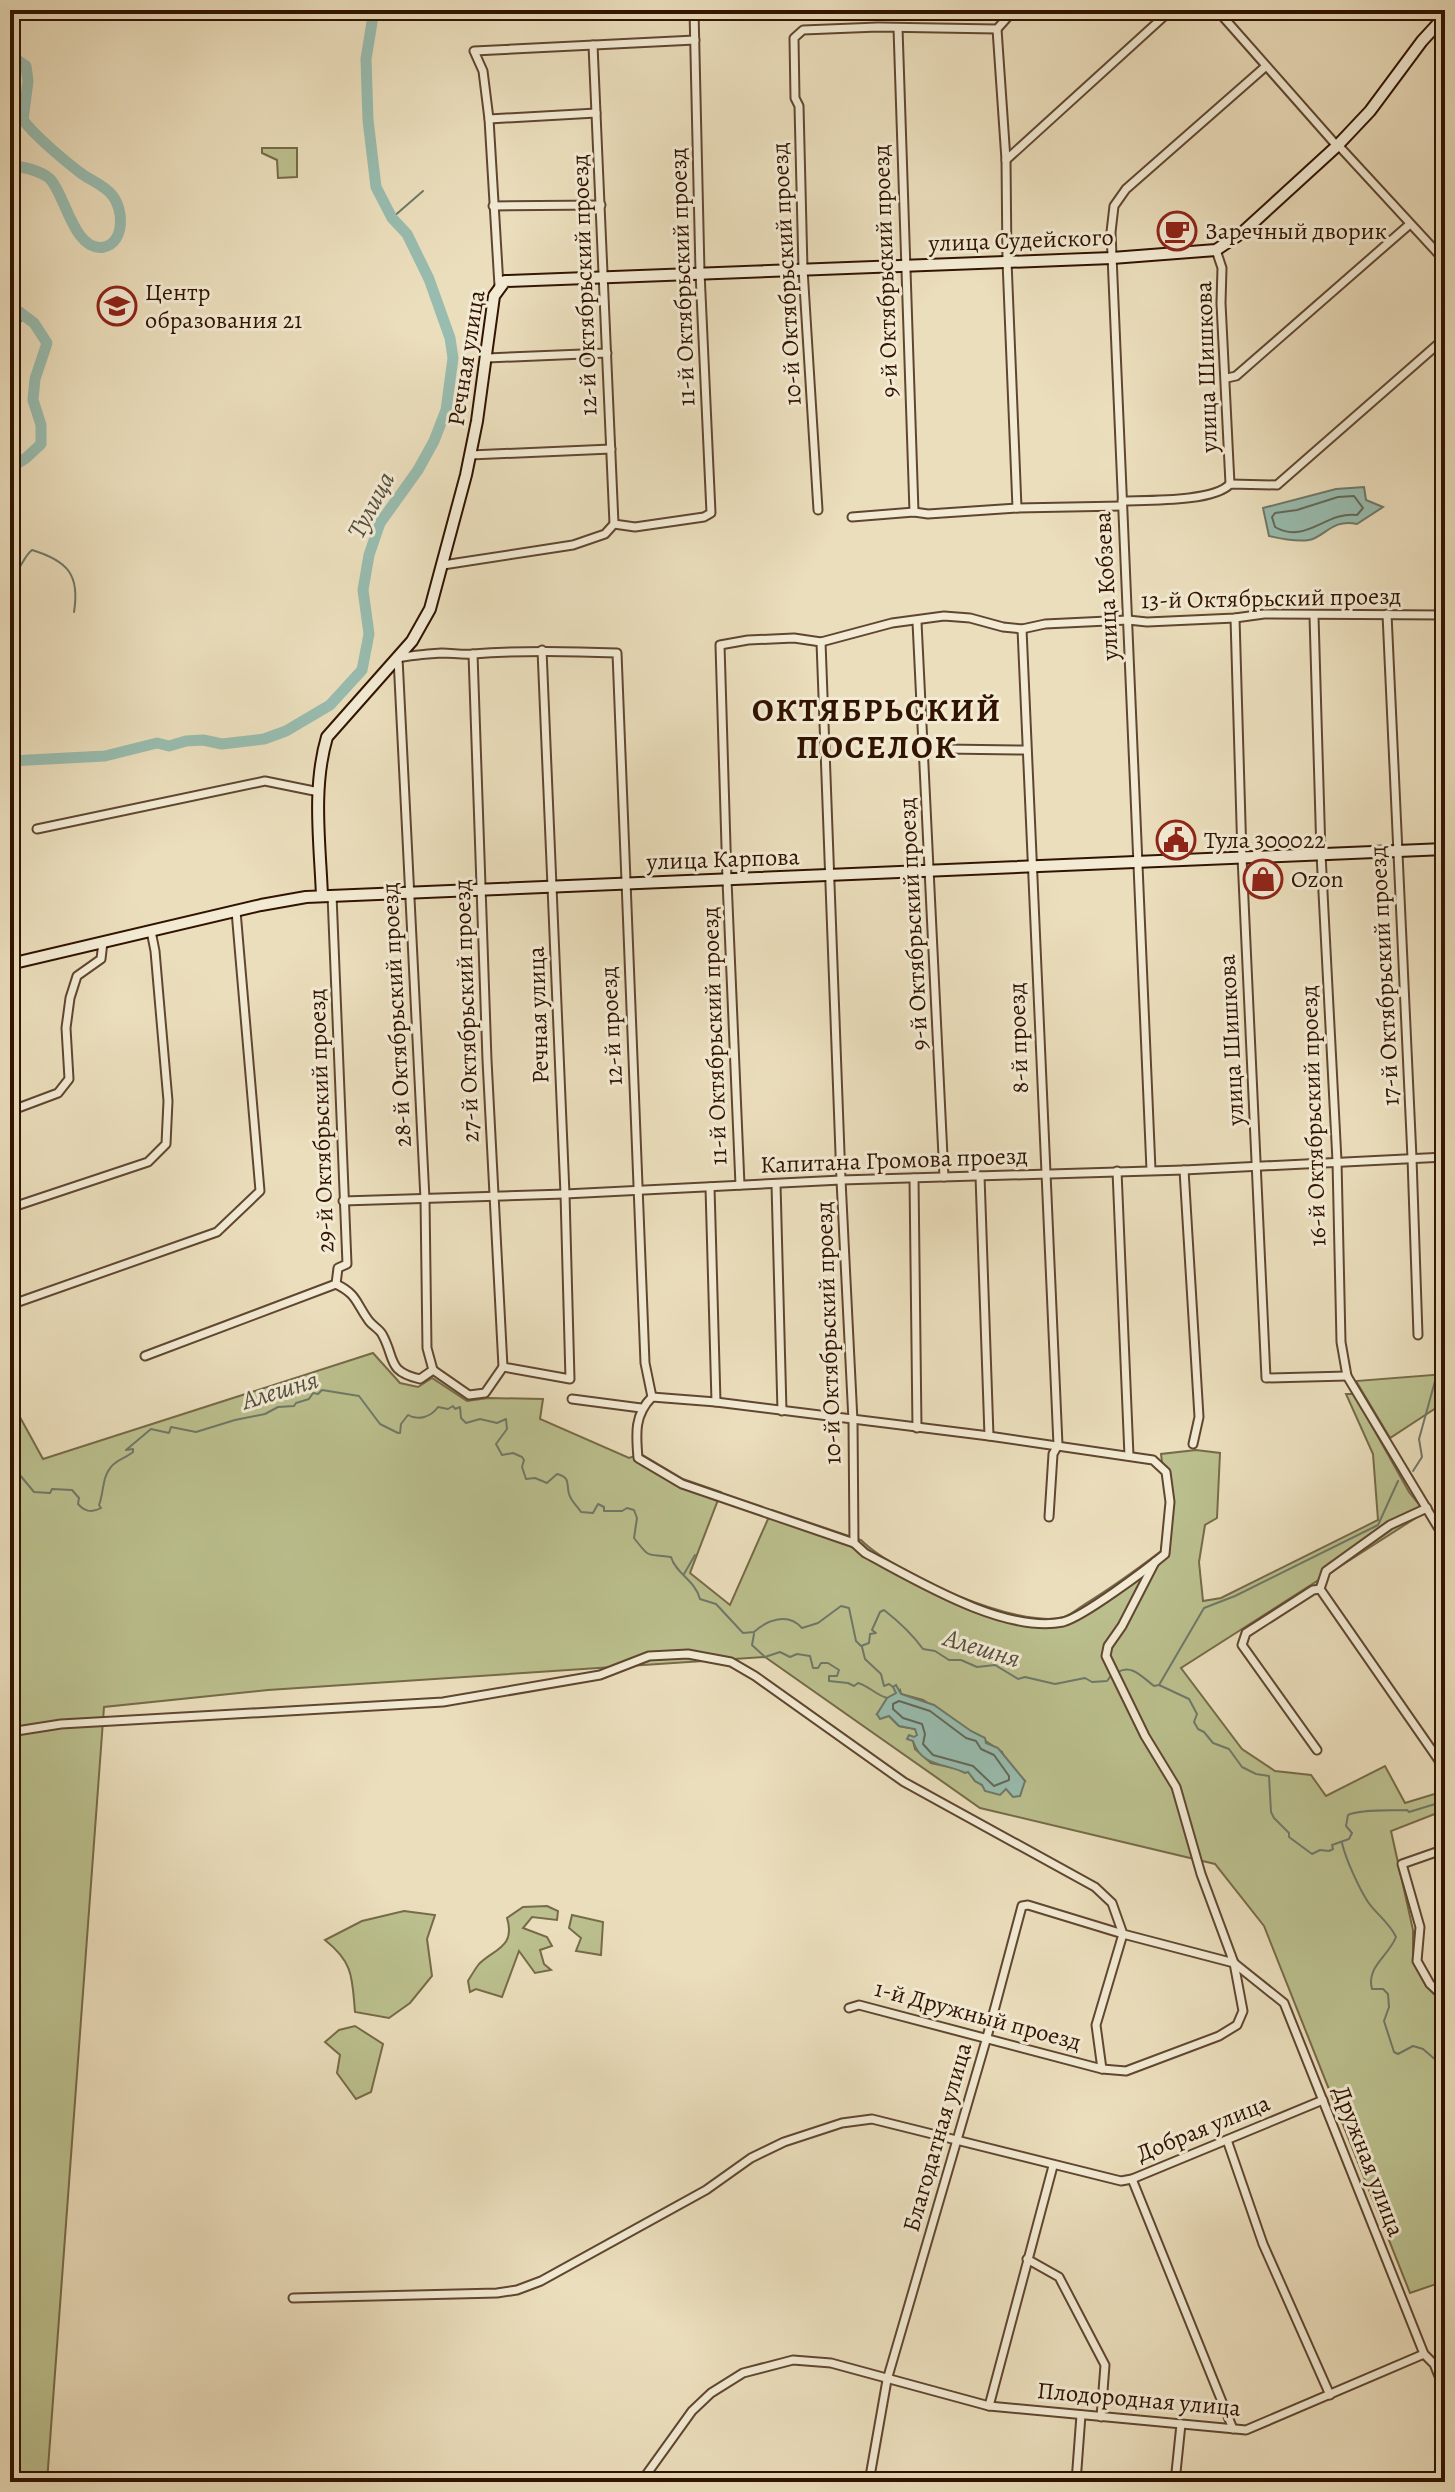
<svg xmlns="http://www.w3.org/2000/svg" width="1455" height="2492" font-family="Alegreya,serif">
	<rect width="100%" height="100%" fill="#ebdebc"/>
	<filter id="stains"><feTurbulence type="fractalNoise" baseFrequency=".0025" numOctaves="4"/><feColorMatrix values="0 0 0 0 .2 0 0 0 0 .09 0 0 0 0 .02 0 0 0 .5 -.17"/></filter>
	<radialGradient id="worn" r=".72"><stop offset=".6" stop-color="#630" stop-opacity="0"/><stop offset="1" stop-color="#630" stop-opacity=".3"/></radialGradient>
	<g fill="#bbc08e" stroke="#766a48" stroke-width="2" fill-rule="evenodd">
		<polygon points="262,148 297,148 297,177 278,178 277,160 262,153"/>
		<path d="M 373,1353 L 400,1383 L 418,1387 L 432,1378 L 467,1401 L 488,1398 L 543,1399 L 540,1419 L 629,1458 L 641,1454 L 683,1479 L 721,1492 L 690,1573 L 730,1605 L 772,1510 L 861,1540 C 894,1573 1018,1630 1064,1617 C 1071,1615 1079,1608 1085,1604 C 1111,1588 1136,1570 1161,1551 L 1167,1502 L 1161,1454 L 1196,1450 L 1220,1453 L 1217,1518 L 1205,1525 L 1199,1562 L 1203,1601 L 1221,1598 L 1378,1520 L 1373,1454 L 1346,1394 L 1354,1394 L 1409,1492 L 1425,1512 L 1181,1668 L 1242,1749 L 1275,1771 L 1311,1775 L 1326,1796 L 1385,1766 L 1405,1803 L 1444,1791 L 1445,1810 L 1391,1831 L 1413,1930 L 1413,1960 L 1426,1986 L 1438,1998 L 1445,2016 L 1445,2281 L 1410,2293 L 1264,1926 L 1215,1864 L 980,1808 L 765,1657 L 268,1690 L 104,1707 L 47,2482 L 10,2482 L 10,1399 L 43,1459 ZM 900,1690 L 901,1694 L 923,1700 L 1002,1752 L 1004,1758 L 1025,1781 L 1006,1789 L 982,1785 L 975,1781 L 968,1771 L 931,1763 L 915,1749 L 913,1741 L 918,1735 L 915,1729 L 899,1726 L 889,1716 L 877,1714 Z"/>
		<polygon points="1445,1374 1445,1391 1439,1395 1439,1406 1390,1438 1356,1381"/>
		<path d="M 547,1906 L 558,1911 L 557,1920 L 532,1917 L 523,1928 L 547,1937 L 552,1946 L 540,1950 L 544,1964 L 551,1970 L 535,1973 L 519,1951 L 502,1997 L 476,1989 L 470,1992 L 468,1981 C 471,1976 475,1969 479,1964 C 494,1949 516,1947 507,1918 L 523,1907 Z"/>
		<path d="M 404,1911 L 435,1915 L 427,1939 L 432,1976 L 410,2003 L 389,2018 L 355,2012 C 352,1978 354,1963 325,1940 L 362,1921 Z"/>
		<polygon points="572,1915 603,1922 601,1955 576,1951 581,1938 569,1928"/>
		<polygon points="355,2026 383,2044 371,2092 356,2099 337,2073 340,2055 325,2042 339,2030"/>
	</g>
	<g fill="#98bcaf" stroke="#6f7869" stroke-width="2">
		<path d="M 1364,487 L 1366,500 L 1383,507 L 1357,524 C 1332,518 1324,538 1309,540 C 1296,542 1282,539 1269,536 L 1263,508 L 1336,489 Z"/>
		<path d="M 896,1685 L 901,1694 L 934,1705 L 971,1731 L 985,1738 L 986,1743 L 998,1748 L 1025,1781 L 1020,1796 L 1013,1797 L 1006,1789 L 1000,1795 L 985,1791 L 982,1785 L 975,1781 L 968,1772 L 965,1773 C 946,1763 921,1767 913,1741 L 907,1739 L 909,1735 L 914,1737 L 917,1735 L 915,1729 L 899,1726 L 889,1716 L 880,1719 L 877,1714 L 887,1698 L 896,1693 L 893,1687 Z"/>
	</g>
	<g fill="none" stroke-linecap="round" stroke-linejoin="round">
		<g stroke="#646858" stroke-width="2">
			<path d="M 1354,496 L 1363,508 L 1357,515 C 1326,511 1305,545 1275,527 L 1272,517 L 1275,513 L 1297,510 L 1338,497 Z"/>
			<polygon points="899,1701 930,1711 966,1738 976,1741 981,1749 994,1755 1009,1776 1009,1780 994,1786 973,1766 933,1755 923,1744 925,1734 922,1724 903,1718 893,1709 893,1704"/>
		</g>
		<g stroke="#6f7869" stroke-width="2">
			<polyline points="392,218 423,191"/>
			<polyline points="10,332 25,317"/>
			<path d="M 10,577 C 22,570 22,558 32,550 C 68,561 80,575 74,612"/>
			<path d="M 10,1463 L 34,1492 L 50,1493 L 52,1489 L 72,1490 L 79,1498 L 78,1504 C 85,1512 92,1513 101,1508 L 99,1505 C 104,1492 102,1477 111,1467 C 116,1460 126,1458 133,1452 L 133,1449 L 126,1450 L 151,1429 L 169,1433 L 171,1427 L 196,1432 L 235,1420 L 265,1414 L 278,1407 L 294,1406 L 296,1403 L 309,1399 L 313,1393 L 318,1394 L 322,1390 L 359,1396 L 380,1424 L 398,1433 L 400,1433 L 401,1424 L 408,1415 C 418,1421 431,1417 438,1407 L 448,1409 L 453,1406 L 455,1409 L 460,1407 L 461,1418 L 466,1423 L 480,1419 L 497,1423 L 506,1419 L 507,1429 L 496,1444 L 502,1455 L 513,1453 L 522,1457 L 524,1460 L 522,1467 L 526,1479 L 535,1478 L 547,1483 L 557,1474 C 571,1478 566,1483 569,1494 C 571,1501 577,1506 581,1512 L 593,1513 L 598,1504 L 604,1507 L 604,1511 L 622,1511 L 627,1508 L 634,1510 L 637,1518 L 634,1538 C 651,1560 646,1553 671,1557 C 676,1574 695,1580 700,1599 L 716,1604 L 743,1633 L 754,1632 C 767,1620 788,1612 802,1628 L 818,1623 L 841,1606 L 849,1608 L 856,1641 L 861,1646 L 869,1643 L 870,1634 L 876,1633 L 872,1630 L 880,1612 L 884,1610 C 898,1621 913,1635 923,1649 L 935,1651 L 949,1660 L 961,1660 L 977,1667 L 995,1665 L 1018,1679 L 1025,1677 L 1055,1684 L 1085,1678 L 1092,1682 L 1107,1681 L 1110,1677"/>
			<polyline points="1413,1471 1422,1457 1419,1439 1445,1345"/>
			<polyline points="684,1574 695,1555"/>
			<path d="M 754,1634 L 752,1645 L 765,1657 L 780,1652 L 790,1657 L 797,1654 L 810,1656 L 813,1668 L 818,1668 L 821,1663 L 828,1663 L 839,1670 L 837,1676 L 829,1676 L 829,1681 L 848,1683 L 854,1686 L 858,1683 C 869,1686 876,1695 887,1698"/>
			<polyline points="862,1647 865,1659 881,1674 884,1686 889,1684 893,1687"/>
			<path d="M 1118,1672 C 1132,1664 1142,1677 1154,1686 L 1159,1685 L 1189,1699 L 1197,1714 L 1194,1722 L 1198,1729 L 1204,1732 L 1213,1743 L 1229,1749 L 1242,1767 L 1256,1774 L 1269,1776 L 1271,1812 L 1274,1818 L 1289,1833 L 1289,1837 L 1312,1854 L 1320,1850 L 1329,1851 L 1333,1849 L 1332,1845 L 1349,1839 L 1352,1833 L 1346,1826 L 1348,1815 C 1362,1809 1390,1811 1407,1810 L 1409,1812 L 1445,1801"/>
			<polyline points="1159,1685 1204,1608 1235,1596 1378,1525 1398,1481"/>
			<path d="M 1342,1843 C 1346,1860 1359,1888 1368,1902 C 1377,1915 1389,1922 1396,1937 C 1388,1957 1366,1967 1372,1989 L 1383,1989 L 1388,1994 L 1389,2007 L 1384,2021 L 1394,2052 L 1398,2054 L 1413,2046 L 1423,2049 L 1437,2061 L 1438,2067 L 1445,2070"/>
		</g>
		<g stroke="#98bcaf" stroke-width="11">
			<path d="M 10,55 L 26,66 L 28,81 L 23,120 C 35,136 66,162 82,174 C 92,181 105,186 112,195 C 124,209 125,242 104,247 C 74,253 65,194 50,179 C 40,170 23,167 10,165"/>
			<polyline points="10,305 34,323 47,343 35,379 33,400 41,425 41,444 26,458 10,468"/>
			<polyline points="10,761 105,756 157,743 169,746 186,741 203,740 222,744 264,739 286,731 330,705 362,670 369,634 363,590 369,555 380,523 418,470 434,441 446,410 453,358 450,338 429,279 407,234 392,218 376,187 368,120 366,59 374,10"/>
		</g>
		<g stroke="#604630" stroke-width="11">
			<g id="street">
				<polyline points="1217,10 1337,146"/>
				<polyline points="898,28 914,512"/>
				<polyline points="997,29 1006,160 1007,261 1017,508"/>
				<polyline points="593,45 614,524"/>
				<polyline points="489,119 596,113"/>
				<polyline points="1338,145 1445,261"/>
				<polyline points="1006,160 1171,10"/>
				<polyline points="493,206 601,205"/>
				<polyline points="1216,250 1222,268 1221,303 1230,484"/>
				<polyline points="499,286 489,119 483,71 474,51 695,40"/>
				<polyline points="487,358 607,353"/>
				<polyline points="1227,378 1236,376 1410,224"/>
				<polyline points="470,455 611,449"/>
				<path d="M 1122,501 C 1147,500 1214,502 1230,484 L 1277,485 L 1445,338"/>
				<polyline points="818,510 803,269 799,106 795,98 794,38 803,30 878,27 997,29 1014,10"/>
				<polyline points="852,517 914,512 928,514 1017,508 1122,506"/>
				<polyline points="443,565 573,545 605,534 614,524 635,527 704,517 711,513 700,272 694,10"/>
				<polyline points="1387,614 1412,1158 1418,1335"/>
				<polyline points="1314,616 1321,854 1337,1161 1341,1342 1347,1376 1445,1539"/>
				<polyline points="1235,618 1242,857 1266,1378 1347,1376"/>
				<polyline points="917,622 944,1177"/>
				<polyline points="1022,629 1058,1445 1053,1454 1049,1517"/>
				<polyline points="821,642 841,1180 853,1421 854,1543"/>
				<polyline points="473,654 487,1060 503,1367"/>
				<polyline points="944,749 1026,750"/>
				<polyline points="37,829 265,781 319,792"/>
				<polyline points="332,895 347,1264 338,1268 336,1284"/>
				<polyline points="10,1111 58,1093 69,1079 66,1028 70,998 77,976 101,959 103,942"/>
				<polyline points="1151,1170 1111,232 1114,206 1126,189 1265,67"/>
				<polyline points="1184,1170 1199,1417 1193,1444"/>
				<polyline points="1117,1171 1129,1456"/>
				<polyline points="980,1176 989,1436"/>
				<polyline points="914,1178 917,1428"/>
				<polyline points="776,1184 782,1411"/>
				<polyline points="740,1185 727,880 720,645 748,640 794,638 821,642 892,623 944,616 970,618 1003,627 1022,629 1045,624 1128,620 1147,622 1235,618 1264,614 1445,615"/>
				<polyline points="710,1187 716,1402"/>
				<polyline points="343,1201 565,1194 841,1180 1184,1170 1445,1157"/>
				<polyline points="10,1208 148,1162 166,1144 168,1101 155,951 151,931"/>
				<path d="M 336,1284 C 358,1295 355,1302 369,1321 C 373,1326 379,1329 382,1334 C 396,1359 386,1371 420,1379 L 433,1370"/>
				<polyline points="10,1305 217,1232 260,1191 236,911"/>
				<polyline points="145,1356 336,1284"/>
				<polyline points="503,1367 570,1379 565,1194 542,650"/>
				<path d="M 433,1370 L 427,1348 L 425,1199 L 398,658 C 412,655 427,654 442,653 C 452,653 463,655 473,654 C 521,650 569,651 617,653 L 645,1363 L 652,1397"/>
				<polyline points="433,1370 469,1395 485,1393 503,1367"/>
				<path d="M 652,1397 L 716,1402 L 989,1436 L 1153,1460 L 1166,1472 L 1170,1502 L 1165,1554 C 1147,1569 1083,1617 1063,1622 C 1004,1634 916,1580 865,1553 L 854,1543 L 682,1484 L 638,1458 C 636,1434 634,1415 652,1397 Z"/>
				<polyline points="572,1399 641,1408"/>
				<polyline points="1320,1589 1438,1759 1445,1774"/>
				<polyline points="1320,1589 1326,1571 1390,1525 1427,1508"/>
				<polyline points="10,1732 61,1724 443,1702 600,1675 649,1656 688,1654 731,1662 755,1676 904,1782 1095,1887 1112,1903 1123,1934 1234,1963 1201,1874 1176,1787 1145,1736 1106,1656 1108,1646 1122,1626 1155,1562"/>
				<polyline points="1317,1750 1242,1645 1246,1633 1313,1590 1320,1589"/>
				<polyline points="1445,1849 1402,1864 1420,1927 1417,1961 1430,1984 1445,1998"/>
				<polyline points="1234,1963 1284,2003 1424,2354 1434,2364 1445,2391"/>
				<polyline points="849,2008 859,2005 1102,2069 1096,2025 1123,1934 1028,1905 1022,1906 987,2037 887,2380 869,2482"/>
				<polyline points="1102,2069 1126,2071 1219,2036 1237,2025 1243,2011 1234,1963"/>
				<polyline points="1227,2140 1263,2244 1330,2395"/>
				<polyline points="1132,2179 1233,2429"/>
				<polyline points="1027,2259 1059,2277 1105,2365 1101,2417"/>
				<polyline points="293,2298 497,2293 517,2290 541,2281 706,2190 751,2158 784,2142 842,2123 872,2119 1121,2181 1132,2179 1323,2100"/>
				<polyline points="989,2406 1053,2166"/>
				<polyline points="641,2482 692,2411 711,2393 743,2373 793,2360 831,2363 989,2406 1246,2430 1424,2354"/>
				<polyline points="1076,2482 1081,2415"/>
				<polyline points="1175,2482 1181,2424"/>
			</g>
		</g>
		<g stroke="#311301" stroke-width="14">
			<g id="secondary">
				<path d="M 322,896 C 320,844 312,788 327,737 L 412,641 L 430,609 L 466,475 L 477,421 L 494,296 L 505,281 L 1112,258 L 1216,250 L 1243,232 L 1337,146 L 1370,111 L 1422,41 L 1445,16"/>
				<polyline points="10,964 261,905 306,897 1445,849"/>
			</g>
		</g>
		<g stroke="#311301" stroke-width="15">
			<polyline id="primary" points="1444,10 1445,11"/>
		</g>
		<use href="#street" stroke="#f2ead3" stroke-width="7"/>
		<use href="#secondary" stroke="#f2ead3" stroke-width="10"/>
		<use href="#primary" stroke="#e6bf7e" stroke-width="11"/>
	</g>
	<defs>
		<g id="cafe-ring" transform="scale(2)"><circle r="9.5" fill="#f2ead3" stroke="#8f2418" stroke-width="1.5"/><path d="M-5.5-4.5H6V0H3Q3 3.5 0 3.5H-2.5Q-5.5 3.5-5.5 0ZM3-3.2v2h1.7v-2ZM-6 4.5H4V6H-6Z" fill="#8f2418"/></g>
		<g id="school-ring" transform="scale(2)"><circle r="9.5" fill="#f2ead3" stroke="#8f2418" stroke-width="1.5"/><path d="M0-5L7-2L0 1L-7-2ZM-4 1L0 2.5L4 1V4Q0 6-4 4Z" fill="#8f2418"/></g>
		<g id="civic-ring" transform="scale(2)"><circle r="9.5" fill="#f2ead3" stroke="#8f2418" stroke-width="1.5"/><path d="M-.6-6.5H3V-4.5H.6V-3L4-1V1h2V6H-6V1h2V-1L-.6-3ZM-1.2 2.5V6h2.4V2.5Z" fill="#8f2418"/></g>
		<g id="shop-ring" transform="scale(2)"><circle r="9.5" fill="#f2ead3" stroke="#8f2418" stroke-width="1.5"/><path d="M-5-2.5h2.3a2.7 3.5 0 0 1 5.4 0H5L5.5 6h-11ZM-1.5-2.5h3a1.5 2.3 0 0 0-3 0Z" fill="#8f2418"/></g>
	</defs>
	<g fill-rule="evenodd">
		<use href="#cafe-ring" x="1177" y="231"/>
		<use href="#school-ring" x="117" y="306"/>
		<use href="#civic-ring" x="1176" y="840"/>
		<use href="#shop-ring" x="1263" y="879"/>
	</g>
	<g text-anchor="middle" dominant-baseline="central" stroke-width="6" stroke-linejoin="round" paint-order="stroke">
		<g font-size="24" fill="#311301" stroke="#f2ead3" text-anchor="start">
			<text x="1205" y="231">Заречный дворик</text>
			<text x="145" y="292">Центр<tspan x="145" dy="28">образования 21</tspan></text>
			<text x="1204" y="840">Тула 300022</text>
			<text x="1291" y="879">Ozon</text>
		</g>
		<g font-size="24" fill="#311301" stroke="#f2ead3">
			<text transform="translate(1021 240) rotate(-2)">улица Судейского</text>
			<text transform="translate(885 271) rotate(-92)">9-й Октябрьский проезд</text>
			<text transform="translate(786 274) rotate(-93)">10-й Октябрьский проезд</text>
			<text transform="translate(682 277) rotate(-92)">11-й Октябрьский проезд</text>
			<text transform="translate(584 285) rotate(-92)">12-й Октябрьский проезд</text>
			<text transform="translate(466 358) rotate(-81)">Речная улица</text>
			<text transform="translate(1206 367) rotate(-92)">улица Шишкова</text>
			<text transform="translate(1106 586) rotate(-93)">улица Кобзева</text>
			<text transform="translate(1271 598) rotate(-1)">13-й Октябрьский проезд</text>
			<text transform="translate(723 859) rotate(-2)">улица Карпова</text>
			<text transform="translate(913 924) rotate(-93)">9-й Октябрьский проезд</text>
			<text transform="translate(1384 976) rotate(-93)">17-й Октябрьский проезд</text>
			<text transform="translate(466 1011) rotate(-92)">27-й Октябрьский проезд</text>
			<text transform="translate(396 1015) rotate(-93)">28-й Октябрьский проезд</text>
			<text transform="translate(538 1015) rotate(-92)">Речная улица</text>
			<text transform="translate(611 1026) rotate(-93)">12-й проезд</text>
			<text transform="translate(714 1036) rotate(-92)">11-й Октябрьский проезд</text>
			<text transform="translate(1018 1038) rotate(-92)">8-й проезд</text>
			<text transform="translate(1231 1040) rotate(-93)">улица Шишкова</text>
			<text transform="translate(1313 1116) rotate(-92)">16-й Октябрьский проезд</text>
			<text transform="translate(321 1121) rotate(-92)">29-й Октябрьский проезд</text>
			<text transform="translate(894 1160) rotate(-2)">Капитана Громова проезд</text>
			<text transform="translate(828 1333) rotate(-92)">10-й Октябрьский проезд</text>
			<text transform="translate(978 2015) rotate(15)">1-й Дружный проезд</text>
			<text transform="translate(1203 2128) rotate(-22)">Добрая улица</text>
			<text transform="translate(937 2137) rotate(-74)">Благодатная улица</text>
			<text transform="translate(1369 2161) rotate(69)">Дружная улица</text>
			<text transform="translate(1139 2399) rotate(5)">Плодородная улица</text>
		</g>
		<g font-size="26" font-style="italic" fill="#554e3e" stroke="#f2ead3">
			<text transform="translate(371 505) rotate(-62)">Тулица</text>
			<text transform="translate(280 1390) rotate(-17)">Алешня</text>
			<text transform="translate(982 1648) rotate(17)">Алешня</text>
		</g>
		<g font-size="32" font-weight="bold" letter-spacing="2" fill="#311301" stroke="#f2ead3">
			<text x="877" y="710">ОКТЯБРЬСКИЙ<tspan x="877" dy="37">ПОСЕЛОК</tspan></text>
		</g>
	</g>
	<rect width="1455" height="2492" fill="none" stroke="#ebdebc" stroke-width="40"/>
	<rect x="12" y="12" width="1431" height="2468" fill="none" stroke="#311301" stroke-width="4"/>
	<rect x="20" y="20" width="1415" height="2452" fill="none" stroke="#311301" stroke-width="2"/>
	<rect width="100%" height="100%" filter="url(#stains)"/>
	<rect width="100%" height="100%" fill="url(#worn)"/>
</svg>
